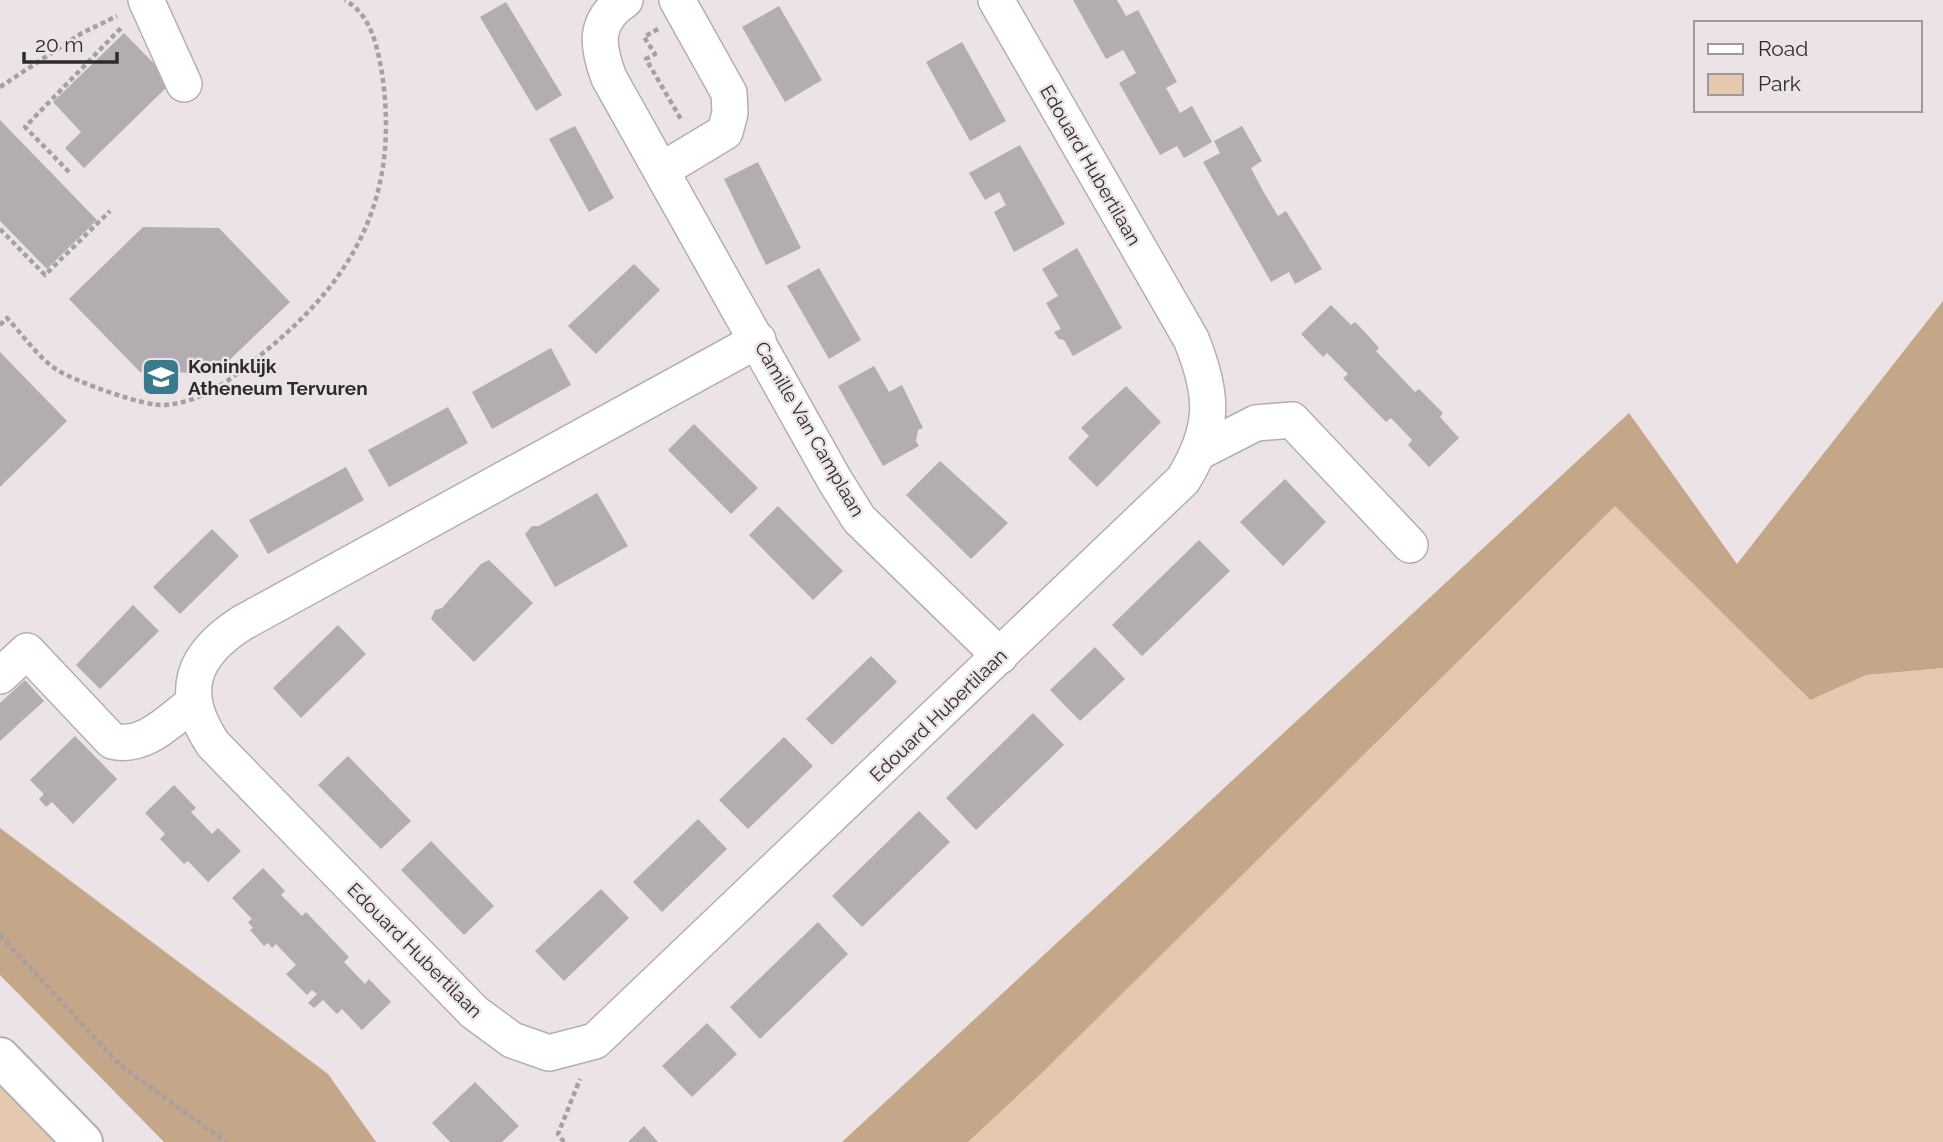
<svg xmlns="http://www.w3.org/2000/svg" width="1943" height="1142" font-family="Raleway,sans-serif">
	<rect width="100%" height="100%" fill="#ebe3e5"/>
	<g fill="#e5c9af">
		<polygon points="1615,505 1809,700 1866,675 1943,668 1943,1142 968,1142 1042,1073"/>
		<polygon points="0,1083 58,1142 0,1142"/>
	</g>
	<g fill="#c4a689">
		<polygon points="1943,301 1943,668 1866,675 1810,700 1615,506 1042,1073 968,1142 842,1142 1629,413 1737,564"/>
		<polygon points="0,828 328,1074 376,1142 164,1142 0,975"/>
	</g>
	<g fill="#b3adb1">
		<polygon points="1073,0 1117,0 1126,16 1138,10 1177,82 1166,88 1180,113 1192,106 1212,142 1184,158 1177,146 1160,155 1119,83 1136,73 1130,62 1123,50 1106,59"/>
		<polygon points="506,2 562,95 536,111 480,17"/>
		<polygon points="779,6 822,80 785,102 742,27"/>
		<polygon points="124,33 172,82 84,168 65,148 81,132 53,102"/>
		<polygon points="962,42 1006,121 970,141 926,62"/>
		<polygon points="0,120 97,220 47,269 0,221"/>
		<polygon points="575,126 614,198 589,212 549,139"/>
		<polygon points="1242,126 1262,161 1251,168 1263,191 1278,216 1286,211 1322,269 1295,284 1289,272 1271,282 1203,162 1220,153 1214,141"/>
		<polygon points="1020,145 1065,224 1014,252 994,212 1006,205 999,192 985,200 969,173"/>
		<polygon points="758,162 801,248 766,265 724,179"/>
		<polygon points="143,227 219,228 290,302 216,373 140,372 69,299"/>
		<polygon points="1077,248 1122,328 1073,356 1064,340 1059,339 1054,332 1061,329 1046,303 1058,296 1042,269"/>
		<polygon points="634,264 660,290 596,354 568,326"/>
		<polygon points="819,268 861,340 829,359 787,286"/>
		<polygon points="1331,305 1351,325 1355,322 1364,331 1379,348 1376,351 1415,392 1419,389 1443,413 1440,417 1459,438 1429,467 1408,445 1412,440 1391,418 1386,422 1343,378 1348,374 1327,353 1323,357 1301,334"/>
		<polygon points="551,348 571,385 492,429 472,392"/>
		<polygon points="0,352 67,421 0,487"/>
		<polygon points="874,366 889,392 902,385 923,428 918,430 916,441 919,446 883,466 838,386"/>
		<polygon points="1126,386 1161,422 1097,487 1068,458 1089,436 1081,428"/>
		<polygon points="448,407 468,443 389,487 368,450"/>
		<polygon points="694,424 758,488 731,514 668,450"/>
		<polygon points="940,461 1008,523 971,559 906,495"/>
		<polygon points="346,467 364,500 268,554 249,520"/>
		<polygon points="1285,479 1326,522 1283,566 1240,522"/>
		<polygon points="597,493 628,546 555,587 525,534 532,526 539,526"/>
		<polygon points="778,506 843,571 813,600 749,535"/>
		<polygon points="212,529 239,556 180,614 153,587"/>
		<polygon points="1199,540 1230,571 1142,656 1112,625"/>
		<polygon points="489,560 533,603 474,662 431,619 435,610 442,608 481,564"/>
		<polygon points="133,605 159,631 100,689 76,665"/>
		<polygon points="338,625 366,654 301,718 273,688"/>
		<polygon points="1095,647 1125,679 1080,721 1050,690"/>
		<polygon points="871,656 897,682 832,745 806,719"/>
		<polygon points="25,680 44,701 0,741 0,703"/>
		<polygon points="1033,713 1064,745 976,830 946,798"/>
		<polygon points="75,736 117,779 73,824 52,802 46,807 39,799 44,794 30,780"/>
		<polygon points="784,737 813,766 748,829 719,800"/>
		<polygon points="348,756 411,821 381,849 318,785"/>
		<polygon points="174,785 196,808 191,812 212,834 218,828 241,851 208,882 188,861 184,864 160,839 165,834 145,813"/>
		<polygon points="919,811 950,842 862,927 832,896"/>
		<polygon points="698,819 727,849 662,912 633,882"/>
		<polygon points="431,841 494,906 464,935 401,870"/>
		<polygon points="263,868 285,891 281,895 302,916 306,912 349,957 344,962 365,984 369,979 391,1002 362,1030 342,1009 337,1014 323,1000 314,1008 308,1003 317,994 312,990 307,995 286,974 296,965 276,944 272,948 268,943 264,946 250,930 253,928 248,922 252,919 232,898"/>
		<polygon points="601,889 629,918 564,981 535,951"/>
		<polygon points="818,922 848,954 760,1039 730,1007"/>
		<polygon points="707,1023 737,1054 692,1097 662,1066"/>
		<polygon points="475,1082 519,1126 502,1142 450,1142 432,1123"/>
		<polygon points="644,1126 658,1142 628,1142"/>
	</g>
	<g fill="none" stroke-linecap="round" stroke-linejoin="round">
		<g stroke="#b6aeb0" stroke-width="38">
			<g id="minor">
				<polyline points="146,0 184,84"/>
				<path d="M 625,0 C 593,21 597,46 609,78 L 834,479 L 859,519 L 1000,656"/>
				<polyline points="662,170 725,132 730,113 729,93 677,0"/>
				<path d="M 758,340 L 242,623 C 192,655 178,692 213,744 L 474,1012 L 512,1040 L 549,1053 L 595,1041 L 1183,480 C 1215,428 1214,395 1191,339 L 996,0"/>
				<polyline points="1201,451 1256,423 1292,420 1410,545"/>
				<path d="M 0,676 L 27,651 L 112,741 C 144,749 169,721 193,703"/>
			</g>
		</g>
		<g stroke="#b6aeb0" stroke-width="42">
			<polyline id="major" points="0,1057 83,1142"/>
		</g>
		<g stroke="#a6a0a1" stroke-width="4.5" stroke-dasharray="5 3.5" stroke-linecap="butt">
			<polyline points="658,29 644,37 655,54 646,59 682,121"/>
			<polyline points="0,87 82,33 117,16"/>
			<polyline points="69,172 25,127 121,28"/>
			<polyline points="0,229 45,275 110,211"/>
			<path d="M 0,325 L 7,318 C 23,335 40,360 59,371 C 77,382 145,407 165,405 C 203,402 233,378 262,354 C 356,278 400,196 382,73 C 377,45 371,15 345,0"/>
			<polyline points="0,935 120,1065 226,1142"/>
			<polyline points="564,1142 558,1134 580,1079"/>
		</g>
		<use href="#minor" stroke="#fff" stroke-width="35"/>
		<use href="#major" stroke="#fff" stroke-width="38"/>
	</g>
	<defs>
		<g id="school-square" transform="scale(2.0125)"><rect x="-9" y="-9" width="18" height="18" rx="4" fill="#397b8d" stroke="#ebe3e5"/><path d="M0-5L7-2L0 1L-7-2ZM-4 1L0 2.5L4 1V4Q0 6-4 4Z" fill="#fff"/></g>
	</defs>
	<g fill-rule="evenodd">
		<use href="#school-square" x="161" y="377"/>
	</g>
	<g text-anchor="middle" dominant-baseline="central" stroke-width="5" stroke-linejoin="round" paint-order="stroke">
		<g font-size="19" fill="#2e2b2b" stroke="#ebe3e5">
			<text transform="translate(1091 165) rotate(60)">Edouard Hubertilaan</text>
			<text transform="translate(810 429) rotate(60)">Camille Van Camplaan</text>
			<text transform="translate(938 715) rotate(-44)">Edouard Hubertilaan</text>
			<text transform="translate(415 950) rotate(45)">Edouard Hubertilaan</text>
		</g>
		<g font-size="19" font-weight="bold" fill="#2e2b2b" stroke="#ebe3e5" text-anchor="start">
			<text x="188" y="366">Koninklijk<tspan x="188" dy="22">Atheneum Tervuren</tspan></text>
		</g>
	</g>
	<rect x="1694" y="21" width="228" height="91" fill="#ebe3e5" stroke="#9f999b" stroke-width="2"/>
	<rect x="1708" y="44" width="35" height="10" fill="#ffffff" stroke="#9f999b" stroke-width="2"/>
	<text x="1758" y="56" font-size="21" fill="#2e2b2b">Road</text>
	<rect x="1708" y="74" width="35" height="21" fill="#e5c9af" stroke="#9f999b" stroke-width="2"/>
	<text x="1758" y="91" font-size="21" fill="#2e2b2b">Park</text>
	<path d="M24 52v10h93v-10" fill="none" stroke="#2e2b2b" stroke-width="3.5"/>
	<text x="35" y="52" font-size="21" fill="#2e2b2b" stroke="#ebe3e5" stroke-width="5" paint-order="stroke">20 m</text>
</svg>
